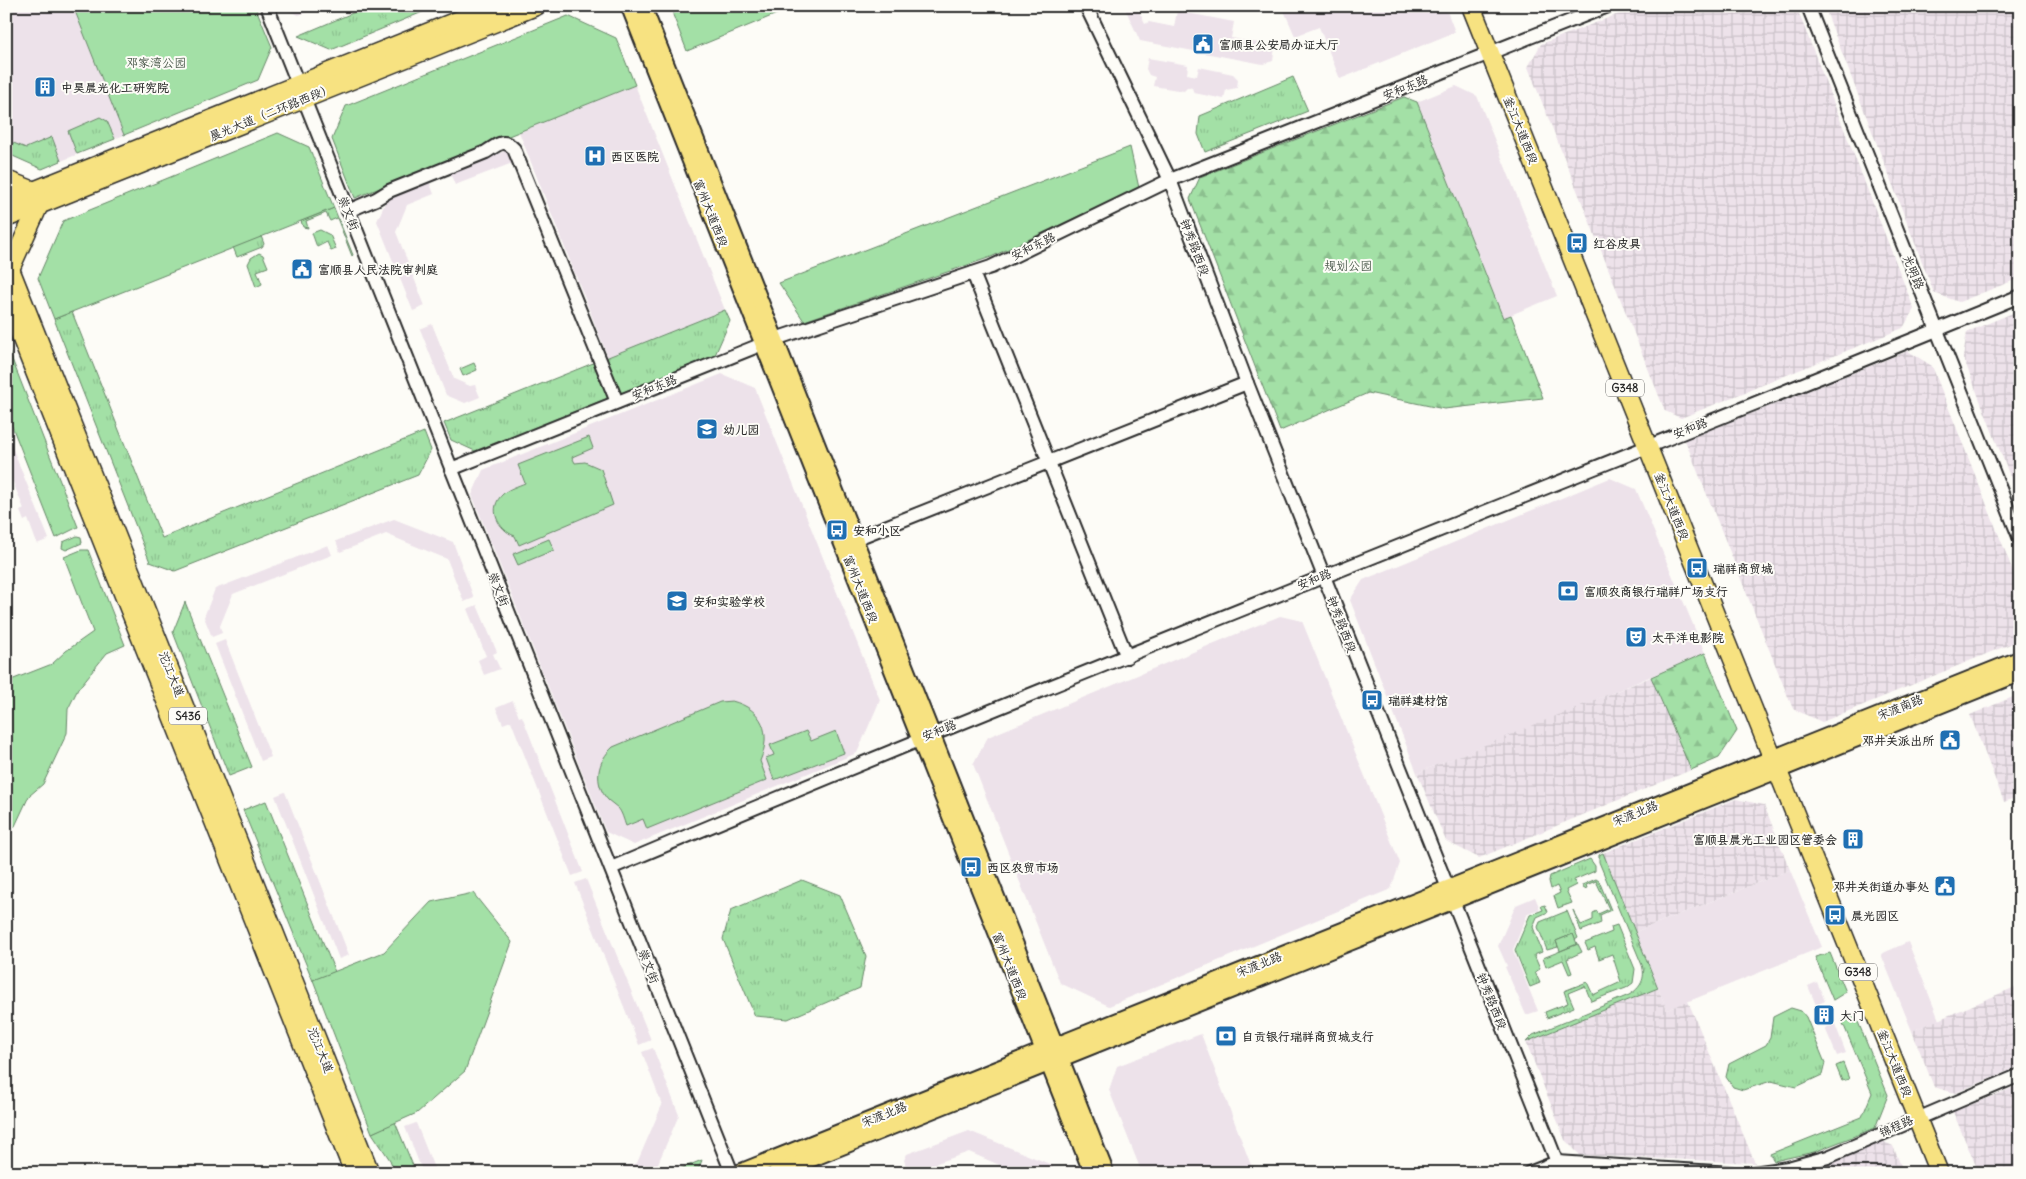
<svg xmlns="http://www.w3.org/2000/svg" width="2026" height="1179" font-family="Delius,'LXGW WenKai TC',sans-serif">
	<defs>
		<pattern id="industrial-grid" width="8" height="8" patternUnits="userSpaceOnUse" patternTransform="scale(1.25)"><rect width="8" height="8" fill="#ede2ea"/><path d="M0 4h8M4 0v8" fill="none" stroke="#cbc2c9"/></pattern>
		<pattern id="grass-tufts" width="24" height="20" patternUnits="userSpaceOnUse" patternTransform="scale(1.25)"><rect width="24" height="20" fill="#a3e0a6"/><path d="M3 7l-1-3M5 7V3M7 7l1-3M15 17l-1-3M17 17v-4M19 17l1-3" fill="none" stroke="#8cc08f"/></pattern>
		<pattern id="forest-firs" width="22" height="20" patternUnits="userSpaceOnUse" patternTransform="scale(1.25)"><rect width="22" height="20" fill="#a3e0a6"/><path d="M5 1l3.5 6h-7zM16 11l3.5 6h-7z" fill="#8cc08f"/></pattern>
	</defs>
	<rect width="100%" height="100%" fill="#fdfcf7"/>
	<filter id="ink" filterUnits="userSpaceOnUse"><feTurbulence type="fractalNoise" baseFrequency=".02" numOctaves="2"/><feDisplacementMap in="SourceGraphic" scale="10" xChannelSelector="R" yChannelSelector="G"/><feConvolveMatrix kernelMatrix="1 2 1 2 8 2 1 2 1" color-interpolation-filters="sRGB"/></filter>
	<g filter="url(#ink)">
		<g fill="#ede2ea">
			<polygon points="6,6 73,6 124,135 42,169 6,153"/>
			<polygon points="287,6 321,6 299,15 289,11"/>
			<polygon points="1124,6 1137,7 1145,24 1149,22 1174,27 1177,11 1234,22 1231,38 1275,46 1273,61 1263,64 1140,41"/>
			<polygon points="1282,6 1445,6 1455,32 1340,79 1319,27 1295,36"/>
			<polygon points="1148,58 1188,65 1187,74 1197,76 1199,67 1233,74 1238,79 1237,88 1226,90 1224,99 1194,93 1192,88 1188,87 1184,91 1153,86 1155,77 1149,75 1146,69"/>
			<polygon points="635,85 725,310 608,357 519,132"/>
			<polygon points="1456,86 1477,96 1557,296 1503,318 1417,102"/>
			<polygon points="510,149 515,162 455,185 450,173"/>
			<polygon points="429,181 434,194 407,205 396,232 425,306 413,311 377,221 387,199"/>
			<polygon points="432,324 454,379 470,386 475,385 480,397 465,403 446,395 420,329"/>
			<polygon points="722,374 755,388 880,700 857,753 634,845 606,832 472,495 483,470"/>
			<polygon points="6,432 49,539 37,544 28,519 24,521 20,511 24,509 12,480 8,481 6,475"/>
			<polygon points="1610,478 1636,489 1705,653 1563,714 1417,773 1350,600 1363,580"/>
			<polygon points="394,519 453,542 474,598 464,602 447,559 386,534 340,552 336,541"/>
			<polygon points="328,545 332,555 233,594 220,626 222,633 212,637 204,617 215,589"/>
			<polygon points="477,605 497,652 493,654 500,669 484,675 478,660 486,656 467,609"/>
			<polygon points="1280,616 1302,621 1400,863 1391,889 1109,1006 1060,983 973,764 988,737"/>
			<polygon points="225,640 271,757 261,761 215,644"/>
			<polygon points="513,701 519,717 522,716 583,872 572,876 511,721 503,724 496,708"/>
			<polygon points="285,792 349,955 339,959 275,796"/>
			<polygon points="1790,870 1822,947 1667,1010 1635,932"/>
			<polygon points="586,879 651,1040 639,1045 575,883"/>
			<polygon points="1535,897 1540,909 1528,913 1513,950 1538,1011 1526,1015 1505,967 1507,966 1498,946 1516,905"/>
			<polygon points="1908,942 1939,1020 1912,1031 1881,954"/>
			<polygon points="1817,982 1825,1001 1816,1005 1808,986"/>
			<polygon points="1835,1024 1846,1053 1837,1056 1825,1028"/>
			<polygon points="1201,1034 1254,1173 1142,1173 1109,1090 1117,1066"/>
			<polygon points="653,1048 679,1115 656,1168 643,1173 612,1173 637,1163 662,1105 642,1052"/>
			<polygon points="416,1123 436,1173 423,1173 405,1127"/>
			<polygon points="969,1131 1052,1165 1055,1173 1018,1173 969,1152 908,1173 904,1160 907,1154"/>
		</g>
		<g fill="url(#industrial-grid)">
			<polygon points="1639,6 1796,6 1914,309 1903,328 1681,418 1665,411 1528,67 1541,44"/>
			<polygon points="1824,6 2020,6 2020,278 1959,302 1934,293"/>
			<polygon points="2020,310 2020,502 1963,357 1967,332"/>
			<polygon points="1908,351 1932,366 2011,566 2020,589 2020,640 1822,722 1793,709 1685,440"/>
			<polygon points="1651,677 1691,770 1479,858 1446,841 1417,773"/>
			<polygon points="2020,694 2020,796 2004,802 1970,715"/>
			<polygon points="1736,799 1764,805 1790,870 1635,932 1603,853"/>
			<polygon points="2020,985 2020,1066 1955,1093 1934,1087 1912,1031"/>
			<polygon points="1658,988 1667,1010 1688,1001 1755,1163 1580,1155 1565,1140 1526,1042"/>
			<polygon points="2020,1085 2020,1173 1979,1173 1953,1112"/>
			<polygon points="1880,1140 1893,1146 1904,1173 1803,1173"/>
		</g>
		<g fill="url(#grass-tufts)" stroke="#678668">
			<polygon points="369,6 437,6 331,50 298,36"/>
			<polygon points="1293,77 1308,111 1205,152 1198,134 1200,116"/>
			<polygon points="100,117 107,121 115,139 77,154 68,131"/>
			<polygon points="52,137 61,161 42,169 6,153 6,140 26,148"/>
			<polygon points="334,208 353,255 352,256 337,218 330,221 326,213 306,221 308,228 303,227 301,221"/>
			<polygon points="320,230 330,235 336,249 331,251 327,242 317,247 312,233"/>
			<polygon points="261,236 264,244 262,247 237,257 233,247"/>
			<polygon points="259,253 263,255 268,267 257,271 262,284 256,287 248,264 251,258"/>
			<polygon points="725,310 730,321 715,355 475,451 451,440 444,423"/>
			<polygon points="72,312 162,538 424,432 431,450 418,475 175,571 150,562 54,319"/>
			<polygon points="77,536 81,537 82,543 66,550 62,548 63,542"/>
			<polygon points="185,602 252,767 229,776 173,632"/>
			<polygon points="266,801 335,972 313,981 243,810"/>
			<path d="M 1603,853 L 1658,988 L 1526,1042 L 1533,1035 L 1629,995 C 1641,988 1646,978 1642,965 L 1599,862 L 1599,855 Z"/>
			<polygon points="1590,859 1595,866 1595,871 1574,880 1576,885 1566,890 1572,903 1558,908 1554,896 1560,893 1557,886 1551,889 1549,881 1550,876"/>
			<polygon points="1596,879 1599,881 1611,910 1600,915 1601,923 1581,931 1573,910 1581,925 1593,920 1593,913 1597,911 1598,914 1609,909 1596,881 1586,885 1587,888 1584,889 1582,885"/>
			<polygon points="802,880 840,895 866,956 860,988 788,1019 755,1016 723,939 731,910"/>
			<polygon points="1545,905 1548,912 1537,917 1533,927 1542,952 1534,955 1540,969 1535,972 1540,983 1530,987 1515,950 1530,915 1543,910 1541,906"/>
			<polygon points="1567,911 1578,938 1575,940 1573,934 1556,941 1558,947 1547,950 1538,927 1540,922"/>
			<polygon points="1617,925 1635,969 1633,983 1626,988 1591,1001 1585,986 1568,993 1574,1007 1547,1018 1545,1012 1568,1003 1564,991 1587,982 1593,995 1621,982 1612,954 1599,959 1595,947 1588,950 1585,943 1612,932 1611,927"/>
			<polygon points="1578,944 1582,952 1567,959 1572,973 1569,974 1563,960 1546,967 1543,958"/>
			<polygon points="1830,953 1846,992 1833,1000 1815,957"/>
			<polygon points="1791,1008 1801,1011 1806,1017 1825,1063 1822,1075 1796,1087 1771,1081 1743,1090 1733,1087 1726,1077 1729,1064 1766,1045 1770,1038 1773,1017"/>
			<polygon points="1851,1017 1856,1017 1888,1095 1875,1128 1814,1152 1774,1161 1770,1154 1862,1117 1872,1093 1842,1021"/>
			<polygon points="395,1122 416,1173 395,1173 390,1160 372,1133"/>
			<polygon points="702,1160 697,1173 670,1173"/>
		</g>
		<g fill="url(#forest-firs)" stroke="#678668">
			<polygon points="1404,97 1417,102 1503,318 1511,315 1543,398 1444,409 1368,393 1280,431 1190,199 1200,177"/>
			<polygon points="1705,653 1737,731 1719,758 1691,770 1651,677"/>
		</g>
		<g fill="#a3e0a6" stroke="#678668">
			<polygon points="73,6 255,6 272,47 258,80 124,135"/>
			<polygon points="677,6 796,6 687,51 673,15"/>
			<polygon points="568,16 616,38 635,85 355,198 332,139 346,106"/>
			<polygon points="278,133 309,147 334,208 54,319 38,278 63,221"/>
			<polygon points="1130,147 1139,188 991,257 804,321 779,283"/>
			<polygon points="6,344 78,527 56,538 6,411"/>
			<polygon points="474,363 477,370 463,376 460,369"/>
			<path d="M 589,437 L 593,448 L 572,457 L 575,463 L 585,462 L 601,469 L 613,505 L 519,545 L 515,536 C 498,530 487,508 503,494 C 508,489 518,486 525,483 L 518,465 Z"/>
			<polygon points="549,539 554,550 518,565 513,554"/>
			<polygon points="81,550 88,550 125,645 107,653 78,689 68,709 67,733 43,784 29,796 15,826 6,833 6,682 52,664 66,651 93,632 64,557"/>
			<path d="M 732,701 C 763,709 772,733 760,761 L 767,780 L 647,829 L 643,819 L 626,826 C 624,821 622,812 618,808 C 615,805 611,803 608,800 C 593,783 597,761 613,747 L 720,702 Z"/>
			<polygon points="806,731 811,741 836,731 844,753 774,780 766,758 774,755 770,745"/>
			<polygon points="473,893 512,942 465,1071 417,1113 372,1133 313,980 384,952 431,902"/>
			<polygon points="1573,934 1577,944 1560,951 1556,941"/>
			<polygon points="1843,1063 1849,1079 1842,1081 1836,1066"/>
		</g>
		<g fill="none" stroke-linecap="round" stroke-linejoin="round">
			<g stroke="#2b2b2b" stroke-width="16">
				<g id="minor">
					<polyline points="267,6 732,1173"/>
					<polyline points="1086,6 1170,180 1247,383 1557,1162"/>
					<polyline points="1808,6 2020,539"/>
					<path d="M 348,211 L 376,199 L 389,191 L 486,152 C 496,146 503,137 514,149 L 617,402"/>
					<polyline points="973,273 1127,657"/>
					<polyline points="451,469 775,339 991,267 1170,180 1608,6"/>
					<polyline points="855,539 1247,383"/>
					<path d="M 611,868 C 1078,671 1551,488 2020,296"/>
					<polyline points="1529,1173 1557,1162 1731,1173"/>
					<polyline points="1753,1173 1788,1168 1828,1157 2020,1075"/>
				</g>
			</g>
			<g stroke="#2b2b2b" stroke-width="19">
				<g id="major">
					<polyline points="629,6 1092,1173"/>
					<polyline points="643,6 1106,1173"/>
					<polyline points="738,1173 2020,659"/>
					<polyline points="776,1173 2020,673"/>
				</g>
			</g>
			<g stroke="#2b2b2b" stroke-width="21">
				<g id="highway">
					<polyline points="1471,6 1939,1173"/>
					<polyline points="6,180 34,191"/>
					<polyline points="6,202 494,6"/>
					<polyline points="6,218 536,6"/>
					<polyline points="6,259 370,1173"/>
					<polyline points="10,269 39,205"/>
					<polyline points="6,299 354,1173"/>
				</g>
			</g>
			<use href="#minor" stroke="#fdfcf7" stroke-width="12"/>
			<use href="#major" stroke="#f7e281" stroke-width="15"/>
			<use href="#highway" stroke="#f7e281" stroke-width="18"/>
		</g>
	</g>
	<defs>
		<g id="civic-square" transform="scale(1.125)"><rect x="-9" y="-9" width="18" height="18" rx="4" fill="#1f6fb2" stroke="#fdfcf7"/><path d="M-.6-6.5H3V-4.5H.6V-3L4-1V1h2V6H-6V1h2V-1L-.6-3ZM-1.2 2.5V6h2.4V2.5Z" fill="#fff"/></g>
		<g id="building-square" transform="scale(1.125)"><rect x="-9" y="-9" width="18" height="18" rx="4" fill="#1f6fb2" stroke="#fdfcf7"/><path d="M-4-6H4V6H1V3H-1V6H-4ZM-2.5-4.3h1.7v1.8h-1.7ZM.8-4.3h1.7v1.8H.8ZM-2.5-1h1.7V.8h-1.7ZM.8-1h1.7V.8H.8Z" fill="#fff"/></g>
		<g id="hospital-square" transform="scale(1.125)"><rect x="-9" y="-9" width="18" height="18" rx="4" fill="#1f6fb2" stroke="#fdfcf7"/><path d="M-5-5h3v3.5h4V-5h3V5h-3V1.5h-4V5h-3Z" fill="#fff"/></g>
		<g id="bus-square" transform="scale(1.125)"><rect x="-9" y="-9" width="18" height="18" rx="4" fill="#1f6fb2" stroke="#fdfcf7"/><path d="M-5-6H5V4H4V6H2V4H-2V6H-4V4H-5ZM-3.5-4V0h7V-4ZM-3.5 1.2v1.5H-2V1.2ZM2 1.2v1.5H3.5V1.2Z" fill="#fff"/></g>
		<g id="school-square" transform="scale(1.125)"><rect x="-9" y="-9" width="18" height="18" rx="4" fill="#1f6fb2" stroke="#fdfcf7"/><path d="M0-5L7-2L0 1L-7-2ZM-4 1L0 2.5L4 1V4Q0 6-4 4Z" fill="#fff"/></g>
		<g id="bank-square" transform="scale(1.125)"><rect x="-9" y="-9" width="18" height="18" rx="4" fill="#1f6fb2" stroke="#fdfcf7"/><path d="M-6-4H6V4H-6ZM0-2.3a2.3 2.3 0 1 0 0 4.6a2.3 2.3 0 1 0 0-4.6Z" fill="#fff"/></g>
		<g id="theatre-square" transform="scale(1.125)"><rect x="-9" y="-9" width="18" height="18" rx="4" fill="#1f6fb2" stroke="#fdfcf7"/><path d="M-5-5.5Q0-4 5-5.5V0Q5 5 0 6Q-5 5-5 0ZM-3.3-2.5H-1v1.5H-3.3ZM1-2.5H3.3v1.5H1ZM-2.8 1Q0 5.5 2.8 1Z" fill="#fff"/></g>
	</defs>
	<g fill-rule="evenodd">
		<use href="#civic-square" x="1203" y="44"/>
		<use href="#building-square" x="45" y="87"/>
		<use href="#hospital-square" x="595" y="156"/>
		<use href="#bus-square" x="1577" y="243"/>
		<use href="#civic-square" x="302" y="269"/>
		<use href="#school-square" x="707" y="429"/>
		<use href="#bus-square" x="837" y="530"/>
		<use href="#bus-square" x="1697" y="568"/>
		<use href="#bank-square" x="1568" y="591"/>
		<use href="#school-square" x="677" y="601"/>
		<use href="#theatre-square" x="1636" y="637"/>
		<use href="#bus-square" x="1372" y="700"/>
		<use href="#civic-square" x="1950" y="740"/>
		<use href="#building-square" x="1853" y="839"/>
		<use href="#bus-square" x="971" y="867"/>
		<use href="#civic-square" x="1945" y="886"/>
		<use href="#bus-square" x="1835" y="915"/>
		<use href="#building-square" x="1824" y="1015"/>
		<use href="#bank-square" x="1226" y="1036"/>
	</g>
	<g text-anchor="middle" dominant-baseline="central" stroke-width="4" stroke-linejoin="round" paint-order="stroke">
		<g fill="#fdfcf7" stroke="#6a6a68" stroke-width="1">
			<rect x="1606" y="379.5" width="38" height="17" rx="4"/>
			<rect x="169" y="707.5" width="38" height="17" rx="4"/>
			<rect x="1839" y="963.5" width="38" height="17" rx="4"/>
		</g>
		<g font-size="11" font-weight="bold" fill="#2b2b2b">
			<text x="1625" y="388">G348</text>
			<text x="188" y="716">S436</text>
			<text x="1858" y="972">G348</text>
		</g>
		<g font-size="12" font-weight="bold" fill="#2b2b2b" stroke="#fdfcf7" text-anchor="start">
			<text x="1219" y="44">富顺县公安局办证大厅</text>
			<text x="61" y="87">中昊晨光化工研究院</text>
			<text x="611" y="156">西区医院</text>
			<text x="1593" y="243">红谷皮具</text>
			<text x="318" y="269">富顺县人民法院审判庭</text>
			<text x="723" y="429">幼儿园</text>
			<text x="853" y="530">安和小区</text>
			<text x="1713" y="568">瑞祥商贸城</text>
			<text x="1584" y="591">富顺农商银行瑞祥广场支行</text>
			<text x="693" y="601">安和实验学校</text>
			<text x="1652" y="637">太平洋电影院</text>
			<text x="1388" y="700">瑞祥建材馆</text>
			<text x="1934" y="740" text-anchor="end">邓井关派出所</text>
			<text x="1837" y="839" text-anchor="end">富顺县晨光工业园区管委会</text>
			<text x="987" y="867">西区农贸市场</text>
			<text x="1929" y="886" text-anchor="end">邓井关街道办事处</text>
			<text x="1851" y="915">晨光园区</text>
			<text x="1840" y="1015">大门</text>
			<text x="1242" y="1036">自贡银行瑞祥商贸城支行</text>
		</g>
		<g font-size="12" fill="#49584a" stroke="#fdfcf7">
			<text x="156" y="62">邓家湾公园</text>
			<text x="1348" y="265">规划公园</text>
		</g>
		<g font-size="12" fill="#2b2b2b" stroke="#fdfcf7">
			<text transform="translate(1405 87) rotate(-22)">安和东路</text>
			<text transform="translate(271 112) rotate(-22)">晨光大道（二环路西段）</text>
			<text transform="translate(1521 130) rotate(68)">釜江大道西段</text>
			<text transform="translate(349 213) rotate(68)">崇文街</text>
			<text transform="translate(711 213) rotate(68)">富州大道西段</text>
			<text transform="translate(1033 246) rotate(-26)">安和东路</text>
			<text transform="translate(1195 247) rotate(69)">钟秀路西段</text>
			<text transform="translate(1914 272) rotate(68)">光明路</text>
			<text transform="translate(654 387) rotate(-22)">安和东路</text>
			<text transform="translate(1690 428) rotate(-21)">安和路</text>
			<text transform="translate(1672 506) rotate(68)">釜江大道西段</text>
			<text transform="translate(1314 579) rotate(-22)">安和路</text>
			<text transform="translate(499 589) rotate(68)">崇文街</text>
			<text transform="translate(861 589) rotate(68)">富州大道西段</text>
			<text transform="translate(1342 624) rotate(69)">钟秀路西段</text>
			<text transform="translate(172 674) rotate(68)">沱江大道</text>
			<text transform="translate(1900 707) rotate(-22)">宋渡南路</text>
			<text transform="translate(939 730) rotate(-22)">安和路</text>
			<text transform="translate(1635 813) rotate(-22)">宋渡北路</text>
			<text transform="translate(1259 964) rotate(-22)">宋渡北路</text>
			<text transform="translate(649 966) rotate(69)">崇文街</text>
			<text transform="translate(1010 966) rotate(68)">富州大道西段</text>
			<text transform="translate(1492 1001) rotate(68)">钟秀路西段</text>
			<text transform="translate(321 1050) rotate(68)">沱江大道</text>
			<text transform="translate(1895 1063) rotate(68)">釜江大道西段</text>
			<text transform="translate(884 1114) rotate(-22)">宋渡北路</text>
			<text transform="translate(1896 1126) rotate(-24)">锦程路</text>
		</g>
	</g>
	<rect width="2026" height="1179" fill="none" stroke="#fdfcf7" stroke-width="25"/>
	<rect x="12" y="12" width="2001" height="1154" fill="none" stroke="#2b2b2b" stroke-width="2" filter="url(#ink)"/>
</svg>
